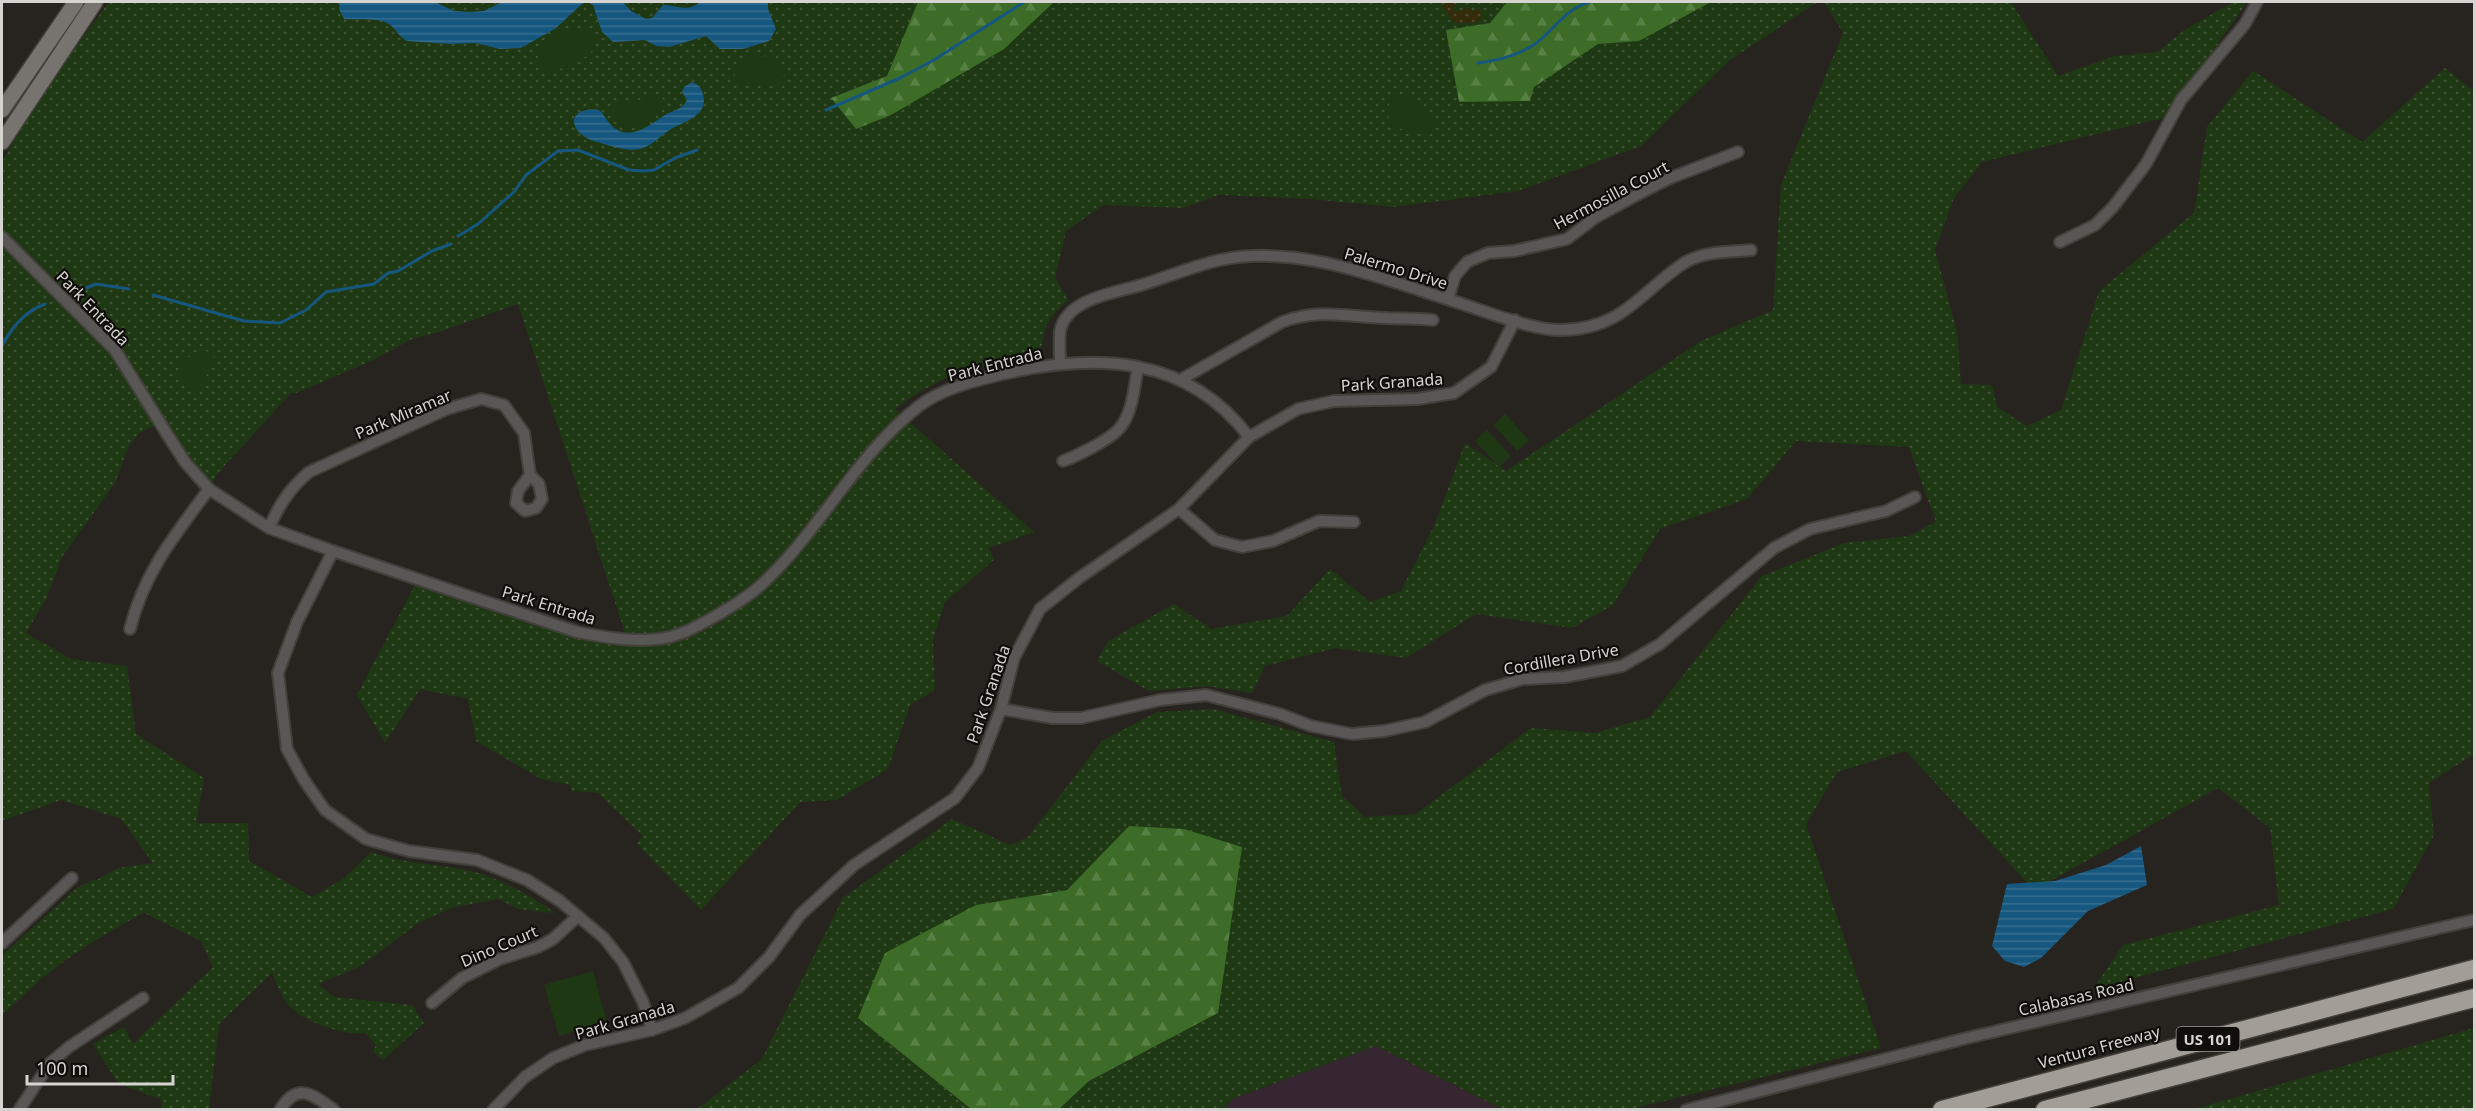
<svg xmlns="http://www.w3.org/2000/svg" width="2476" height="1111" font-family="'Noto Sans',sans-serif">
	<defs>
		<pattern id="grass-dots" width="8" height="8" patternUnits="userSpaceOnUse" patternTransform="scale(1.5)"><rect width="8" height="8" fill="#1e3813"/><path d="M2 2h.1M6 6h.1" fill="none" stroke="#3e5434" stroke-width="1.8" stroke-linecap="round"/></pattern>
		<pattern id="forest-firs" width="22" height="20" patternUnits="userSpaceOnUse" patternTransform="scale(1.5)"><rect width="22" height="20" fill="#3c6c27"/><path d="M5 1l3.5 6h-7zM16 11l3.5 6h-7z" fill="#578045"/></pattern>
		<pattern id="sand-dots" width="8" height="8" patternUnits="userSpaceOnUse" patternTransform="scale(1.5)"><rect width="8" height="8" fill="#342b0a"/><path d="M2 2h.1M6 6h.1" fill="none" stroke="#51492d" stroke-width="1.8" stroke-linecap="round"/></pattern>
		<pattern id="water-rules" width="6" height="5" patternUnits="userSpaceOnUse" patternTransform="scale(1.5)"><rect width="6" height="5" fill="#16577f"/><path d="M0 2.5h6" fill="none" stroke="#376e90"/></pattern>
	</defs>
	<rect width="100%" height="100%" fill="#27241f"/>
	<polygon fill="#362631" points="1376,1046 1502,1109 1223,1110 1232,1099"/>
	<g fill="url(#grass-dots)">
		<path d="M 109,2 L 1818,2 L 1730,60 L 1641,146 L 1518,191 L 1393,207 L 1311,199 L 1219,195 L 1183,208 L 1103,205 L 1066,231 L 1055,278 L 1068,300 C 1060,307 1052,315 1047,325 C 1042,335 1045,346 1036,354 C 1027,361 983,366 968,370 C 941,378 918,392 895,409 L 1034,532 L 989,548 L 994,560 L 945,602 L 933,639 L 935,690 L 910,705 L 888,769 L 837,800 L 800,802 L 701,910 L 637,844 L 642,835 L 598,793 L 572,791 L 570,785 L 541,779 L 476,741 L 468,699 L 420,689 L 385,743 L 357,695 L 418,579 L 577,632 L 625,633 L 518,304 L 442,331 L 412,339 L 369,362 L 296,393 L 291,393 L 217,474 L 209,489 L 160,423 L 140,432 L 128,447 L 115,483 L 62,557 L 47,597 L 26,633 L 71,659 L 127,666 L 136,734 L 204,778 L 196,823 L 248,823 L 249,861 L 312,897 L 343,879 L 371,852 C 399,862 425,863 454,868 C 492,873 524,891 555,913 L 518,909 L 499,899 L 454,907 L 420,922 L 359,967 L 318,984 L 334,997 L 412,1005 L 424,1023 L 383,1060 L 373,1052 L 376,1045 L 365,1033 C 347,1037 302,1021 290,1007 C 282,999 277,983 272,973 L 219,1024 L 209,1109 L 161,1109 L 162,1100 L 118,1083 L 93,1044 L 124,1027 L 133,1044 L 213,967 L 201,941 L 144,913 C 109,931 81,948 50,972 C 33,985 19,1001 2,1014 L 2,955 L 77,888 L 94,879 L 95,881 L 118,868 L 153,863 L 121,819 L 61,800 L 2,821 L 2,162 L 39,97 Z"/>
		<polygon points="1824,2 2011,2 2058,76 2114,56 2158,52 2183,31 2233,2 2247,2 2167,117 1982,162 1954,198 1935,250 1957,332 1961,384 1992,385 1997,407 2027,426 2061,410 2099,291 2194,213 2207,127 2253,71 2362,142 2445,68 2474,91 2474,754 2429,783 2434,835 2393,909 2093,989 2123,945 2279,905 2270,828 2218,788 2034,890 1906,751 1837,772 1806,824 1881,1048 1631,1109 1502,1109 1376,1046 1232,1099 1223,1109 1058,1109 1089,1081 1218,1013 1129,826 1067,890 976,905 858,1018 971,1109 696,1110 762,1059 843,898 952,819 1010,845 1028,837 1102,741 1157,712 1214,709 1334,742 1342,796 1365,817 1416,814 1531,728 1595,733 1650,717 1762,576 1844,543 1909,536 1936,522 1909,447 1796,441 1747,499 1660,529 1613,605 1572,628 1476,614 1406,658 1336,648 1265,666 1252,693 1207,686 1149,691 1097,661 1108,641 1174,604 1211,629 1287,616 1330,569 1370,602 1401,591 1435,524 1465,443 1506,471 1701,341 1773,310 1781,185 1843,33"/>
		<polygon points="2474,1028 2474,1109 2195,1109"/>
	</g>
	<g fill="url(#forest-firs)">
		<polygon points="918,2 1054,2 1004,49 891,115 856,129 831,98 887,76"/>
		<polygon points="1507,2 1711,2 1639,41 1598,44 1534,87 1530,101 1459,102 1446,30 1490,23"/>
		<polygon points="1129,826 1184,829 1242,847 1218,1013 1089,1081 1058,1110 971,1109 858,1018 885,953 976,905 1067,890"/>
	</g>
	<polygon fill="url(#sand-dots)" points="1447,2 1455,2 1453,11 1461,11 1467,7 1472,11 1477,9 1482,11 1481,18 1476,23 1454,22 1442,6"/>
	<g fill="#1e3813">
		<path d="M 573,28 L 584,29 L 593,36 C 594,41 595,44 593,49 C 588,59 553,74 542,72 L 537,62 L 540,45 L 558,32 Z"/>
		<path d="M 753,54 L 779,59 L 785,68 L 783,79 L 768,87 L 742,84 L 737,81 C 730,67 738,56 753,54 Z"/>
		<polygon points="653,94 658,95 664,100 663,110 638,127 625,126 613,117 615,105 626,101 637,101"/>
		<path d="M 1405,94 C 1416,99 1430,109 1433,122 L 1429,130 C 1415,136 1401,131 1390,122 C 1385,107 1389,97 1405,94 Z"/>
		<polygon points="210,351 214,357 202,386 193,390 183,386 178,374 181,361 194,354"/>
		<polygon points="1505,414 1529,440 1517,451 1494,425"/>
		<polygon points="1487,430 1511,456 1499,467 1475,441"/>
		<polygon points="593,971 607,1022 559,1036 544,985"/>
	</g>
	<g fill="url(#water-rules)">
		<path d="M 340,2 L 435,2 L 454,11 L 469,12 L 484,11 L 502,2 L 623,2 L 631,11 L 646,19 L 652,18 L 663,5 C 678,5 687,13 700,2 L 768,2 L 768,9 L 776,29 L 769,41 L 743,49 L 720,49 L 706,36 L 669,47 L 656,46 L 645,40 L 613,42 L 602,32 L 593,5 L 587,2 L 582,4 L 556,28 L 521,48 L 500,49 L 475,43 L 450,44 L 407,41 C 399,37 396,29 389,24 C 378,17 357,20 344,19 L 339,9 Z"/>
		<path d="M 692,82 C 698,84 702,89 703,95 C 709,115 684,122 671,129 C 661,135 652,146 640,149 C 625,152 608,145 594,141 C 584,138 573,130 574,119 C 579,109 589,109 599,110 C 604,114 606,120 611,125 C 629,143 649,125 665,115 C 674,110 683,109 687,100 L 682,92 L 684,87 Z"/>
		<polygon points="2141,846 2147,885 2088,911 2041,958 2024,967 2005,961 1992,946 2007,884 2055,881 2106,865"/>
	</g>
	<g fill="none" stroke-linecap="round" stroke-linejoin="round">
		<g stroke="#16577f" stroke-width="3">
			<path d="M 1478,63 C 1499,60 1517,56 1535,44 C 1554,30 1566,8 1590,2"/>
			<polyline points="826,110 900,78 934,60 1024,2"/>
			<polyline points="458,236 478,224 514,192 526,175 558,151 578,150 629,170 643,171 654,170 675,158 697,150"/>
			<polyline points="81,290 96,284 129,289"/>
			<polyline points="153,295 244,321 280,323 306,310 326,292 374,284 388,273 398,271 432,251 451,244"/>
			<path d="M 2,346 C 12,327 24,312 45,304"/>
		</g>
		<g stroke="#43403b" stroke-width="14">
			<g id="street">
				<path d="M 2,237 L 115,350 L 167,434 L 185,462 L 209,489 L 269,528 L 333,551 L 577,632 C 603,637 630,642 657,639 C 676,638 696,627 712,618 C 729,608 746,599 761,585 C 820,531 855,456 919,406 C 943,388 974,381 1003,374 C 1096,353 1187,355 1249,437"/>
				<polyline points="2060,242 2095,225 2113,207 2146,164 2181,100 2245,24 2257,2"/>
				<polyline points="1448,299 1455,276 1467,262 1488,253 1514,251 1567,239 1596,217 1644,191 1670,178 1738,152"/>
				<path d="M 1060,364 C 1060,354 1059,342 1060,332 C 1065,300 1112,293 1138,286 C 1165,278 1193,266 1220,260 C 1297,244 1377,277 1450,300 C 1480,309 1530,330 1560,330 C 1622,330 1639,293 1684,263 C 1703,251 1730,252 1751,250"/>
				<path d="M 1180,380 L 1282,322 C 1321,308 1347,317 1385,318 C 1401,319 1417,318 1433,320"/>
				<path d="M 1063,461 C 1077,456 1109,440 1119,429 C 1133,413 1134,387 1138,367"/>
				<polyline points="1179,509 1215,540 1242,547 1273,541 1319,521 1354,522"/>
				<path d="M 269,528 C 279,505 290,488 309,472 L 447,409 L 481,399 L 504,405 L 524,433 L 530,475 L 518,491 L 516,503 L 525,511 L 536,508 L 542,499 L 539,484 L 530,475"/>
				<polyline points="333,551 297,622 278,673 287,749 304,780 325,810 366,839 409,851 477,860 527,880 560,901 604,938 623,962 643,1002 652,1030"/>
				<path d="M 130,629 C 144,572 175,535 209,489"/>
				<polyline points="1001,709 1053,718 1081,718 1160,700 1206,695 1280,714 1311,726 1352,734 1384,731 1425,722 1485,690 1523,679 1564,677 1622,666 1660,644 1774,548 1810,529 1886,511 1915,497"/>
				<polyline points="2,943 72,878"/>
				<polyline points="432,1003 462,978 500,959 538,947 553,939 578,916"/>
				<polyline points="19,1110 50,1063 69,1047 143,998"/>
				<path d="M 280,1110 C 297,1081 314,1095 334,1110"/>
				<polyline points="493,1110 525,1077 553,1058 585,1045 652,1030 685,1018 738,988 769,957 800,915 854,865 955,798 978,768 1001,709 1014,658 1040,609 1079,578 1179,509 1249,437 1298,409 1334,401 1417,399 1454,393 1491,367 1515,320"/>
				<polyline points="1686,1110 1971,1037 2474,920"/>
			</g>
		</g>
		<g stroke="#43403b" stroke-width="18">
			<g id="secondary">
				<polyline points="2,110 76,2"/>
				<polyline points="2,142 95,2"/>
			</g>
		</g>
		<g stroke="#43403b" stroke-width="21">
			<g id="highway">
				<polyline points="1942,1110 2474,969"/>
				<polyline points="2045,1110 2474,998"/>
			</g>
		</g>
		<use href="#street" stroke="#595755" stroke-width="10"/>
		<use href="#secondary" stroke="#77736f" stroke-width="15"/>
		<use href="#highway" stroke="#a29d97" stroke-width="18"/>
	</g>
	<g text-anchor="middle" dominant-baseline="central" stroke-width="4.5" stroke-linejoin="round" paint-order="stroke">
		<rect fill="#0f0e0b" stroke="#9a9995" stroke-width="1.5" x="2176.5" y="1027" width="63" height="24" rx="4.5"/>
		<g font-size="15" font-weight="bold" fill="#d6d4d0">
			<text x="2208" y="1039">US 101</text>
		</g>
		<g font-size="16" fill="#d6d4d0" stroke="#0f0e0b">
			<text transform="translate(1611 195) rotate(-28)">Hermosilla Court</text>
			<text transform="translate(1396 268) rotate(17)">Palermo Drive</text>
			<text transform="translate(93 308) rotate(46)">Park Entrada</text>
			<text transform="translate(995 364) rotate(-14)">Park Entrada</text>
			<text transform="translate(1392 382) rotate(-4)">Park Granada</text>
			<text transform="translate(403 414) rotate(-23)">Park Miramar</text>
			<text transform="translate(549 605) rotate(17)">Park Entrada</text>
			<text transform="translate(1561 659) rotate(-10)">Cordillera Drive</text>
			<text transform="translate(988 694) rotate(-71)">Park Granada</text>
			<text transform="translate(499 946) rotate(-23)">Dino Court</text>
			<text transform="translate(2076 997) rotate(-13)">Calabasas Road</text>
			<text transform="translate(625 1020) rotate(-16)">Park Granada</text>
			<text transform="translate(2099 1047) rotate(-15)">Ventura Freeway</text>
		</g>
	</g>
	<rect width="2476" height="1111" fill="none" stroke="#d6d4d0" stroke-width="6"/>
	<path d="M27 1075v9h146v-9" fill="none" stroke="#d6d4d0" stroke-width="3"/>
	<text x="36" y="1075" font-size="18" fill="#d6d4d0" stroke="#0f0e0b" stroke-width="4.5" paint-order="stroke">100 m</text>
</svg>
